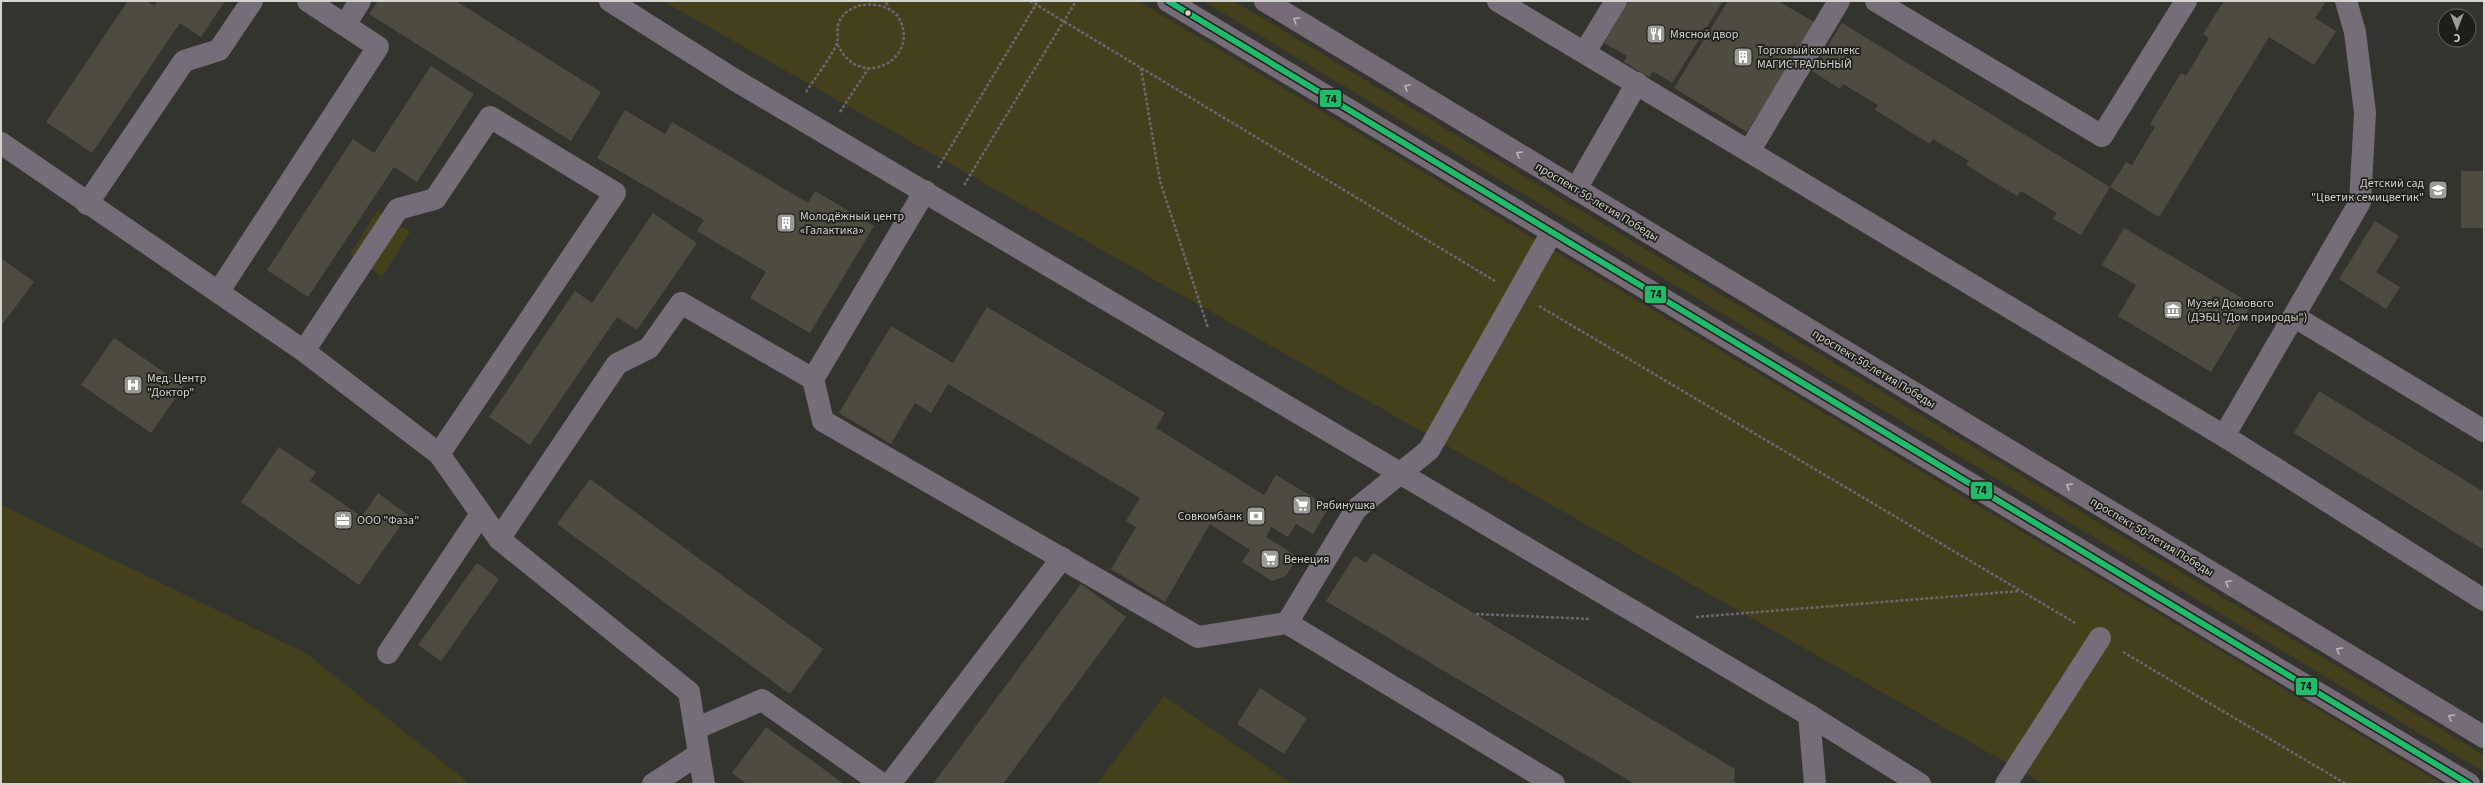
<svg xmlns="http://www.w3.org/2000/svg" width="2485" height="785" font-family="'Source Sans 3',sans-serif">
	<rect width="100%" height="100%" fill="#34342f"/>
	<g fill="#44401c">
		<polygon points="663,1 1138,1 2442,784 2044,784"/>
		<polygon points="1203,1 1234,1 2484,755 2484,772"/>
		<polygon points="378,210 410,232 382,277 350,254"/>
		<polygon points="1,505 307,654 470,784 1,784"/>
		<polygon points="1164,696 1292,784 1097,784"/>
	</g>
	<g fill="#4e4c40">
		<polygon points="128,1 147,1 154,6 158,1 225,1 201,37 180,23 92,153 46,122"/>
		<polygon points="378,1 456,1 601,92 571,141 369,14"/>
		<polygon points="1629,1 1723,1 1672,83 1653,71 1649,77 1624,62 1627,56 1604,43"/>
		<polygon points="1728,1 1778,1 1816,23 1747,132 1674,88"/>
		<polygon points="2224,1 2322,1 2325,3 2315,18 2336,31 2314,65 2269,37 2159,217 2110,187 2126,162 2132,165 2155,127 2150,124 2181,73 2186,76 2209,38 2203,34"/>
		<polygon points="1842,23 2110,187 2081,235 2053,219 2057,213 2021,191 2017,196 1966,165 1969,161 1933,139 1930,144 1875,110 1878,105 1843,84 1840,89 1812,71"/>
		<polygon points="431,66 474,94 417,182 394,167 308,297 267,270 353,139 374,153"/>
		<polygon points="625,110 665,134 672,122 808,203 815,191 874,226 810,333 750,298 766,272 697,231 704,220 597,158"/>
		<rect x="2461" y="171" width="23" height="57"/>
		<polygon points="653,213 697,243 637,330 617,317 530,445 489,417 575,291 592,303"/>
		<polygon points="2375,221 2399,236 2376,272 2400,287 2386,309 2339,279"/>
		<polygon points="2124,228 2252,304 2211,372 2118,316 2136,285 2102,265"/>
		<polygon points="1,258 34,282 1,326"/>
		<polygon points="987,307 1165,413 1156,428 1264,495 1276,475 1329,507 1313,534 1296,524 1288,537 1271,527 1266,537 1298,557 1286,576 1272,581 1242,562 1250,550 1210,524 1165,602 1111,569 1136,527 1126,521 1140,498 948,384 931,413 915,403 891,444 839,413 891,326 953,363"/>
		<polygon points="114,338 184,386 151,433 81,385"/>
		<polygon points="2319,391 2484,492 2484,550 2294,433"/>
		<polygon points="279,447 316,472 310,481 362,517 378,493 408,515 359,585 241,502"/>
		<polygon points="590,479 823,649 790,694 557,524"/>
		<polygon points="1373,553 1735,769 1734,782 1738,784 1635,784 1326,601 1355,556 1366,563"/>
		<polygon points="477,563 499,579 441,661 418,645"/>
		<polygon points="1081,584 1126,617 1003,784 933,784"/>
		<polygon points="1260,688 1307,718 1284,754 1237,724"/>
		<polygon points="766,727 844,784 747,784 732,773"/>
	</g>
	<g fill="none" stroke-linecap="round" stroke-linejoin="round">
		<g stroke="#6d686e" stroke-width="2.5" stroke-dasharray="3 2" stroke-linecap="butt">
			<polyline points="1030,1 1495,281"/>
			<polyline points="886,5 888,1"/>
			<polyline points="1141,68 1160,181 1208,328"/>
			<path d="M 806,92 C 813,81 834,53 837,43 C 839,36 836,29 839,22 C 849,0 882,0 897,15 C 925,57 859,95 837,43"/>
			<polyline points="840,112 868,69"/>
			<polyline points="938,168 1038,1"/>
			<polyline points="964,185 1076,1"/>
			<polyline points="1539,306 2077,624"/>
			<polyline points="1476,614 1591,619"/>
			<polyline points="1696,617 2020,591"/>
			<polyline points="2123,652 2346,784"/>
		</g>
		<g stroke="#756d78" stroke-width="22">
			<polyline points="610,1 735,80 1809,715 1920,784"/>
			<polyline points="1498,1 2224,436 2484,600"/>
			<polyline points="1876,1 2102,136 2186,1"/>
			<polyline points="345,25 360,1"/>
			<polyline points="1585,52 1616,1"/>
			<polyline points="1,143 304,351 439,454 499,539 689,692 704,784"/>
			<polyline points="1750,150 1839,1"/>
			<polyline points="1576,189 1637,83"/>
			<polyline points="87,204 184,61 219,50 252,1"/>
			<polyline points="219,291 378,47 308,1"/>
			<polyline points="2295,317 2484,431"/>
			<polyline points="304,351 398,209 435,199 490,117 615,193 439,454"/>
			<polyline points="813,379 925,191"/>
			<polyline points="2224,436 2360,202 2365,113 2355,32 2346,1"/>
			<polyline points="499,539 617,364 649,348 681,303 813,379 823,421 1198,637 1287,623 1554,784"/>
			<polyline points="1287,623 1356,509 1429,450 1552,232"/>
			<polyline points="388,653 481,514"/>
			<polyline points="1809,715 1815,784"/>
			<polyline points="695,729 762,700 882,784"/>
			<polyline points="653,784 699,754"/>
			<polyline points="890,784 1062,558"/>
			<polyline points="2006,784 2100,638"/>
		</g>
		<g stroke="#756c77" stroke-width="22">
			<polyline points="1168,1 2469,784"/>
			<polyline points="1265,1 2484,737"/>
		</g>
		<g stroke="#1d1d19" stroke-width="9">
			<polyline id="bus-1" points="1168,1 2469,784"/>
		</g>
		<use href="#bus-1" stroke="#20bc6c" stroke-width="6"/>
	</g>
	<defs><path id="oneway-chevron" d="M-2-3.5L2.5 0L-2 3.5" fill="none" stroke-width="1.6" stroke-linecap="round" stroke-linejoin="round"/></defs>
	<g stroke="#bcbab9">
		<use href="#oneway-chevron" transform="translate(1296 20) rotate(-149)"/>
		<use href="#oneway-chevron" transform="translate(1407 87) rotate(-149)"/>
		<use href="#oneway-chevron" transform="translate(1519 154) rotate(-149)"/>
		<use href="#oneway-chevron" transform="translate(2069 486) rotate(-149)"/>
		<use href="#oneway-chevron" transform="translate(2228 583) rotate(-149)"/>
		<use href="#oneway-chevron" transform="translate(2339 650) rotate(-149)"/>
		<use href="#oneway-chevron" transform="translate(2451 717) rotate(-149)"/>
	</g>
	<defs>
		<g id="restaurant-square" transform="scale(1)"><rect x="-9" y="-9" width="18" height="18" rx="4" fill="#9c9c97" stroke="#1d1d19"/><path d="M-5-6h1v4h1v-4h1v4h1v-4h1v5L-1.5 .5V6h-2V.5L-5-1ZM5-6V6H3V1.5H1.5Q1.5-4 5-6Z" fill="#fff"/></g>
		<g id="building-square" transform="scale(1)"><rect x="-9" y="-9" width="18" height="18" rx="4" fill="#9c9c97" stroke="#1d1d19"/><path d="M-4-6H4V6H1V3H-1V6H-4ZM-2.5-4.3h1.7v1.8h-1.7ZM.8-4.3h1.7v1.8H.8ZM-2.5-1h1.7V.8h-1.7ZM.8-1h1.7V.8H.8Z" fill="#fff"/></g>
		<g id="school-square" transform="scale(1)"><rect x="-9" y="-9" width="18" height="18" rx="4" fill="#9c9c97" stroke="#1d1d19"/><path d="M0-5L7-2L0 1L-7-2ZM-4 1L0 2.5L4 1V4Q0 6-4 4Z" fill="#fff"/></g>
		<g id="museum-square" transform="scale(1)"><rect x="-9" y="-9" width="18" height="18" rx="4" fill="#9c9c97" stroke="#1d1d19"/><path d="M0-6L6-3V-2H-6V-3ZM-5-1h2V3h-2ZM-1-1h2V3h-2ZM3-1h2V3H3ZM-6 4H6V6H-6Z" fill="#fff"/></g>
		<g id="hospital-square" transform="scale(1)"><rect x="-9" y="-9" width="18" height="18" rx="4" fill="#9c9c97" stroke="#1d1d19"/><path d="M-5-5h3v3.5h4V-5h3V5h-3V1.5h-4V5h-3Z" fill="#fff"/></g>
		<g id="supermarket-square" transform="scale(1)"><rect x="-9" y="-9" width="18" height="18" rx="4" fill="#9c9c97" stroke="#1d1d19"/><path d="M-6-5.5h2.5l.6 2H6L4.5 2H-2.5L-4.4-4H-6ZM-1.5 3.2a1.3 1.3 0 1 0 .1 0ZM3 3.2a1.3 1.3 0 1 0 .1 0Z" fill="#fff"/></g>
		<g id="bank-square" transform="scale(1)"><rect x="-9" y="-9" width="18" height="18" rx="4" fill="#9c9c97" stroke="#1d1d19"/><path d="M-6-4H6V4H-6ZM0-2.3a2.3 2.3 0 1 0 0 4.6a2.3 2.3 0 1 0 0-4.6Z" fill="#fff"/></g>
		<g id="office-square" transform="scale(1)"><rect x="-9" y="-9" width="18" height="18" rx="4" fill="#9c9c97" stroke="#1d1d19"/><path d="M-6-3h4V-5.5h4V-3h4V5H-6ZM-1-4.5V-3h2v-1.5ZM-6 0V1H6V0Z" fill="#fff"/></g>
	</defs>
	<g fill-rule="evenodd">
		<use href="#restaurant-square" x="1656" y="34"/>
		<use href="#building-square" x="1743" y="57"/>
		<use href="#school-square" x="2438" y="190"/>
		<use href="#building-square" x="786" y="223"/>
		<use href="#museum-square" x="2173" y="310"/>
		<use href="#hospital-square" x="133" y="385"/>
		<use href="#supermarket-square" x="1302" y="505"/>
		<use href="#bank-square" x="1256" y="516"/>
		<use href="#office-square" x="343" y="520"/>
		<use href="#supermarket-square" x="1270" y="559"/>
	</g>
	<circle fill="#d4d4cf" stroke="#1d1d19" stroke-width="1.5" cx="1188" cy="13" r="3.5"/>
	<g text-anchor="middle" dominant-baseline="central" stroke-width="3.5" stroke-linejoin="round" paint-order="stroke">
		<g font-size="12" fill="#d4d4cf" stroke="#1d1d19" text-anchor="start">
			<text x="1670" y="34">Мясной двор</text>
			<text x="1757" y="50">Торговый комплекс<tspan x="1757" dy="14">МАГИСТРАЛЬНЫЙ</tspan></text>
			<text x="2424" y="183" text-anchor="end">Детский сад<tspan x="2424" dy="14">"Цветик семицветик"</tspan></text>
			<text x="800" y="216">Молодёжный центр<tspan x="800" dy="14">«Галактика»</tspan></text>
			<text x="2187" y="303">Музей Домового<tspan x="2187" dy="14">(ДЭБЦ "Дом природы")</tspan></text>
			<text x="147" y="378">Мед. Центр<tspan x="147" dy="14">"Доктор"</tspan></text>
			<text x="1316" y="505">Рябинушка</text>
			<text x="1242" y="516" text-anchor="end">Совкомбанк</text>
			<text x="357" y="520">ООО "Фаза"</text>
			<text x="1284" y="559">Венеция</text>
		</g>
		<g font-size="12" fill="#d4d4cf" stroke="#1d1d19">
			<text transform="translate(1597 202) rotate(31)">проспект 50-летия Победы</text>
			<text transform="translate(1874 369) rotate(31)">проспект 50-летия Победы</text>
			<text transform="translate(2152 537) rotate(31)">проспект 50-летия Победы</text>
		</g>
	</g>
	<g stroke="#1d1d19" stroke-width="1.5">
		<rect x="1319" y="89" width="23" height="19" rx="4" fill="#20bc6c"/>
		<rect x="1644" y="285" width="23" height="19" rx="4" fill="#20bc6c"/>
		<rect x="1970" y="481" width="23" height="19" rx="4" fill="#20bc6c"/>
		<rect x="2295" y="677" width="23" height="19" rx="4" fill="#20bc6c"/>
	</g>
	<g font-size="11" text-anchor="middle" font-weight="bold" fill="#111">
		<text x="1331" y="103">74</text>
		<text x="1656" y="298">74</text>
		<text x="1981" y="494">74</text>
		<text x="2306" y="690">74</text>
	</g>
	<rect width="2485" height="785" fill="none" stroke="#d4d4cf" stroke-width="4"/>
	<g transform="translate(2457 28) rotate(180)"><circle r="19" fill="#1d1d19" stroke="#666662"/>
	<path d="M0-3L7 15L0 10L-7 15Z" fill="#9c9c97"/>
	<text y="-6" font-size="11" font-weight="bold" text-anchor="middle" fill="#d4d4cf">С</text>
	</g>
</svg>
